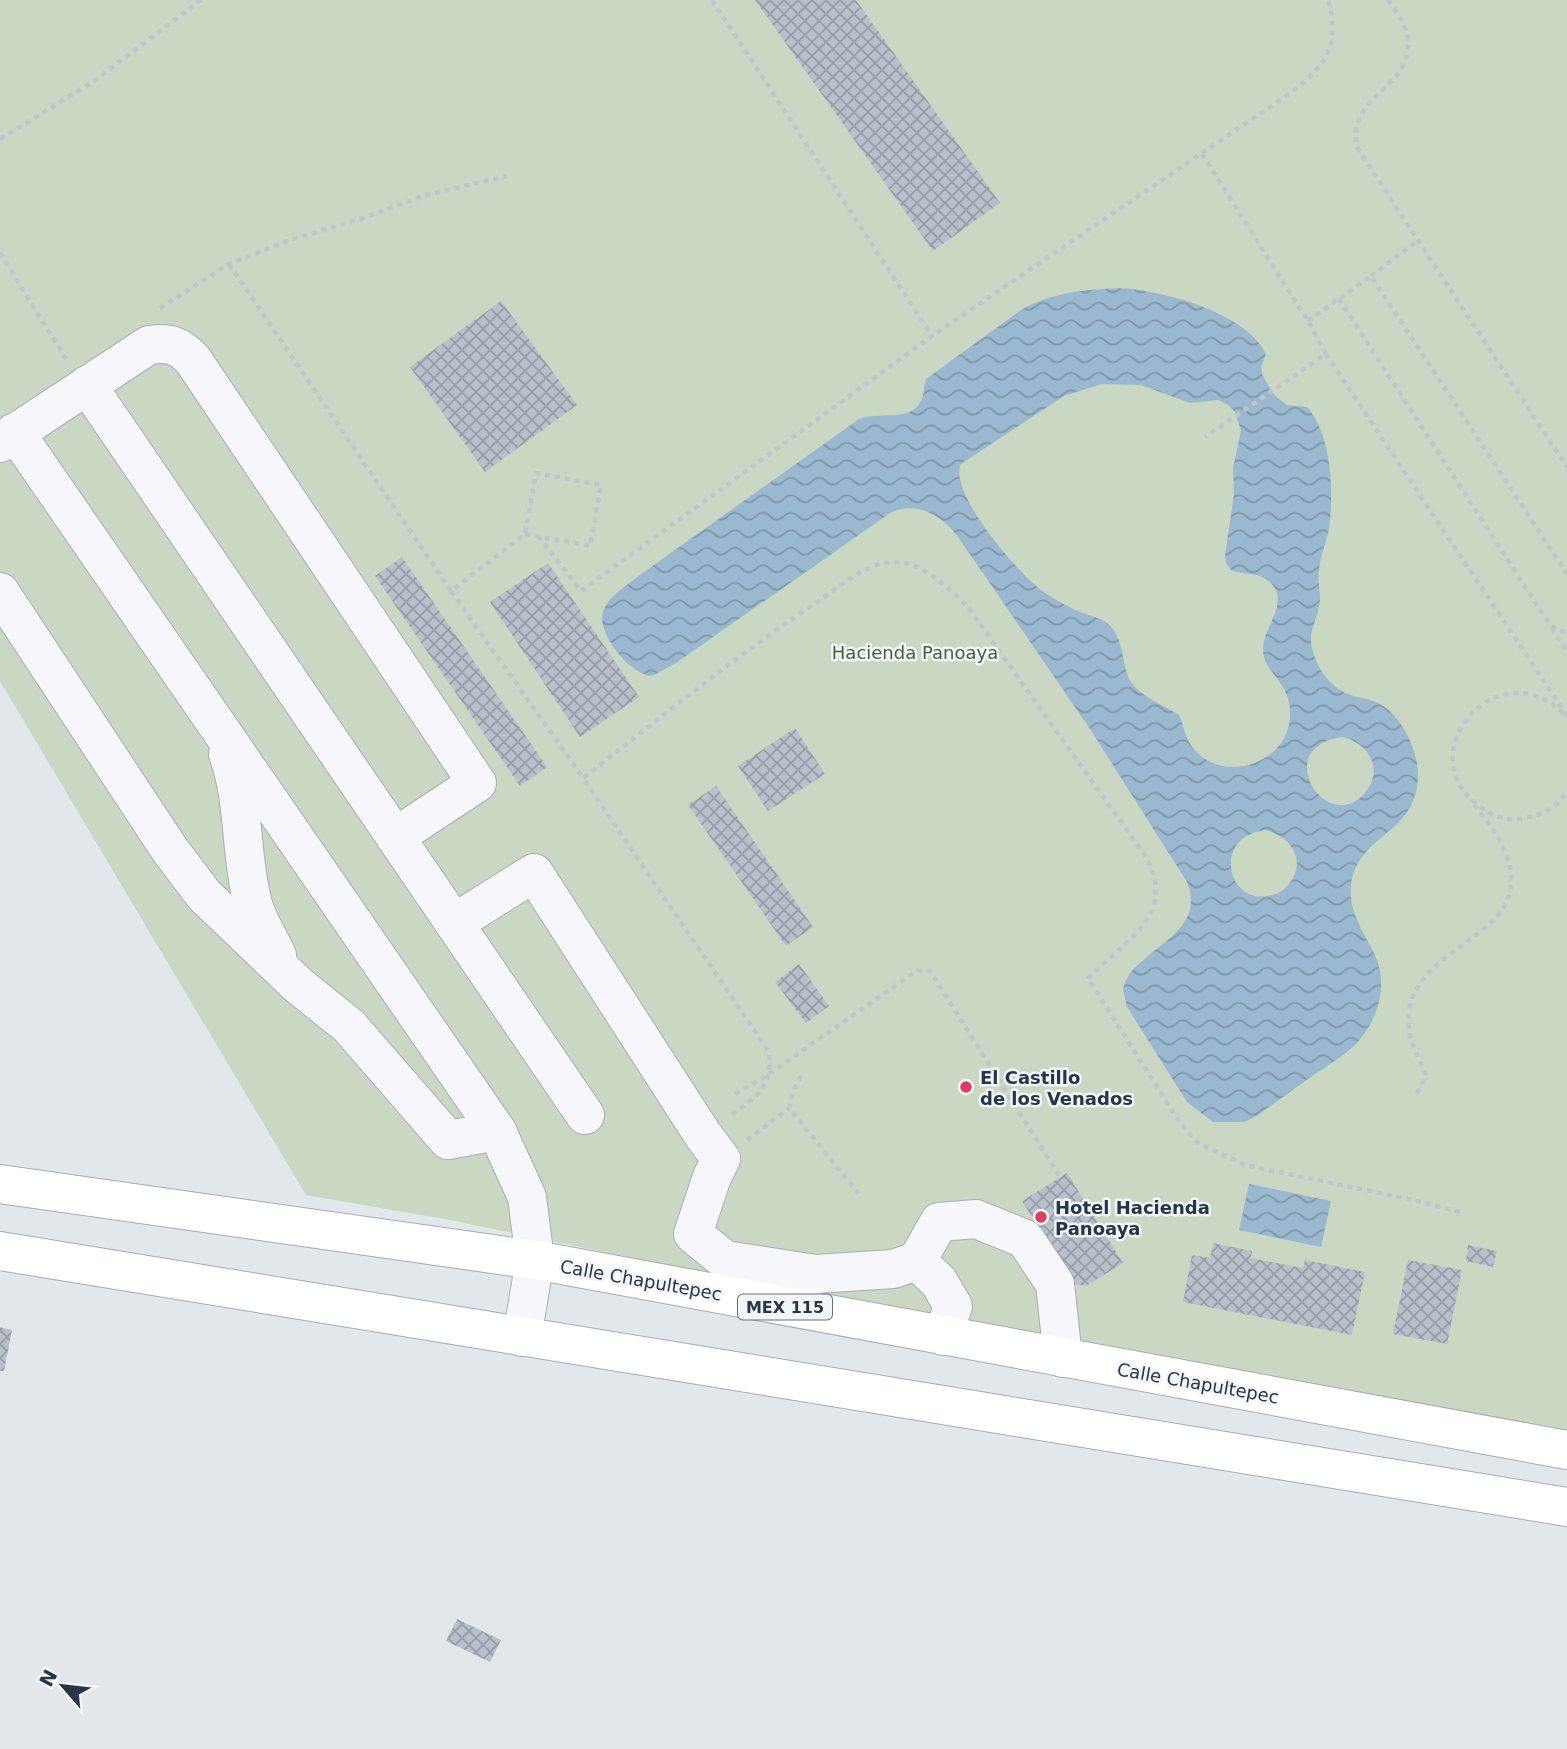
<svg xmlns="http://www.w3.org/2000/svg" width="1567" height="1749" font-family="'DejaVu Sans',sans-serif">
	<defs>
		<pattern id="water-waves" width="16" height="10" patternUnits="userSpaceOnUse" patternTransform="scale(1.75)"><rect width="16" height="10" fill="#9ab8cf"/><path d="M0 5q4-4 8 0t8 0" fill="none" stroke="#7e96aa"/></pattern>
		<pattern id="building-cross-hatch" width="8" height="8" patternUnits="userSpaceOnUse" patternTransform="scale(1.75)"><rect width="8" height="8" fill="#b9c0cb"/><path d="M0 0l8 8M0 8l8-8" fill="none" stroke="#969da7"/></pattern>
	</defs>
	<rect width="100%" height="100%" fill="#e2e7ec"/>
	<polygon fill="#c9d7c3" points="0,0 1567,0 1567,1432 869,1307 450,1220 306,1195 0,681"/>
	<g fill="url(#water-waves)" fill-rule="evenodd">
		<path d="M 1119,288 C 1161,290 1246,312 1266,354 L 1261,367 L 1262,374 L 1274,395 L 1287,405 L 1307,407 C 1332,434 1334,494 1329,529 C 1326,543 1320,556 1319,570 C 1317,582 1322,595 1319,607 C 1317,619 1310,629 1311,642 C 1314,665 1329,687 1350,695 C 1360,698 1371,699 1380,704 C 1394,712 1404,727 1410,741 C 1423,768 1421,802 1397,824 C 1380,840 1360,851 1353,875 C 1345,903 1359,925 1372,949 C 1390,982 1380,1019 1354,1046 C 1341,1058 1325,1067 1311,1077 C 1292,1090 1274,1104 1255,1117 L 1244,1122 L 1213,1122 L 1187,1102 L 1127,1007 L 1123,989 L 1125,982 L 1130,973 C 1154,944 1206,927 1187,882 L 1090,729 L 958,537 C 942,515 916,500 890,513 L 676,663 L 652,676 C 631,676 596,633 603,612 C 608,597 625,587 637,577 L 859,419 C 879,411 910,423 921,401 C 925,393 923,387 926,379 L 1021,310 C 1052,292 1085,290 1119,288 ZM 1102,384 L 1141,385 L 1190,403 L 1218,400 L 1228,405 L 1235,412 L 1241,431 L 1233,468 L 1234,494 L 1225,556 L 1226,563 L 1231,570 C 1241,575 1252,572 1262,577 C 1297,595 1263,626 1263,649 C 1263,674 1292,681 1290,717 C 1288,763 1224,785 1194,749 C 1185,739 1184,726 1179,715 C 1165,706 1146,699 1134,686 C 1119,668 1127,639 1107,623 C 1100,618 1091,616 1083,613 C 1070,608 1056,600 1045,593 C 1021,577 947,492 961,464 L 1064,396 ZM 1342,737 C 1367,742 1384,767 1367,790 C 1330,841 1267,748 1342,737 ZM 1265,830 C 1287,835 1305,855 1293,878 C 1288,887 1281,893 1272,895 C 1228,908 1210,837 1265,830 Z"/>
		<polygon points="1249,1184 1331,1201 1321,1247 1239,1230"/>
	</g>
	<g fill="url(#building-cross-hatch)">
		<polygon points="755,0 856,0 1000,203 933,251"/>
		<polygon points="501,301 577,405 485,472 410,367"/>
		<polygon points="402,557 547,767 520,786 375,576"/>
		<polygon points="548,563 639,697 580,737 490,602"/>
		<polygon points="795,728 825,774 768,811 738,766"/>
		<polygon points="716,786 813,927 786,946 688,805"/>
		<polygon points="799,964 829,1006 806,1023 775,982"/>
		<polygon points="1067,1173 1123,1263 1086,1286 1074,1284 1022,1201"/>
		<polygon points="1213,1243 1252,1251 1251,1258 1303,1268 1305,1260 1365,1272 1352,1335 1183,1302 1192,1255 1210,1258"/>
		<polygon points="1468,1245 1497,1251 1493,1267 1466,1261"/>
		<polygon points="1408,1260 1462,1270 1447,1344 1393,1334"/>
		<polygon points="0,1327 12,1330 4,1371 0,1371"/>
		<polygon points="457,1619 501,1640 490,1662 446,1641"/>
	</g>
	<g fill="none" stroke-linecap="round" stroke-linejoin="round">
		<g stroke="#a6aeb7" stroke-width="40">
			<g id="minor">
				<polyline points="87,385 585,1115"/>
				<polyline points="15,432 497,1131 527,1197 535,1260 522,1337"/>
				<path d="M 0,443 L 149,345 C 169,342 179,345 193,360 L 477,783 L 395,837"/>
				<polyline points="0,592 170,850 204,895 298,985 349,1026 448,1140 497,1131"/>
				<path d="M 228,754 C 245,801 240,852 252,900 C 256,919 269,938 277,955"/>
				<polyline points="454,923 534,873 703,1135 721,1159 712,1177 693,1234 725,1260 816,1274 893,1269 917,1261 939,1222 976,1219 1025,1239 1055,1284 1063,1358"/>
				<polyline points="917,1261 939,1282 953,1306 943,1336"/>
			</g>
		</g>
		<g stroke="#a1acb9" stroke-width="40">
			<g id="major">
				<polyline points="0,1184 535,1260 1567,1450"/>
				<polyline points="0,1251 1567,1507"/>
			</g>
		</g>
		<g stroke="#c0c5cb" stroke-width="4.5" stroke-dasharray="5 5" stroke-linecap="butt">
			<polyline points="712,0 932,336"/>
			<path d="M 1388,0 C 1395,10 1404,22 1407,34 C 1419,88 1342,95 1358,149 L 1567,467"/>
			<polyline points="0,139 94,81 201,0"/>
			<polyline points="1202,154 1308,321 1326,354 1205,437"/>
			<polyline points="0,253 66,359"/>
			<polyline points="229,264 451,591"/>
			<polyline points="1371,276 1417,241"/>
			<polyline points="1339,299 1544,616 1555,629 1567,633"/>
			<polyline points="160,308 229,264 290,240 357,220 426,195 507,176"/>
			<polyline points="1308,321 1371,276 1567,574"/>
			<polyline points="1326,354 1567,716"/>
			<polyline points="525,534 590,546 601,485 536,473 525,534 451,591 583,778"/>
			<path d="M 538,536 L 581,591 L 932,336 L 1292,92 C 1326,65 1341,44 1328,0"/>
			<polyline points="1552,628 1567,652"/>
			<path d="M 1563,713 C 1496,649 1409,754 1478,805 C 1488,813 1499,819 1512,819 C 1534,819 1554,811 1567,792"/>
			<polyline points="801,1076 793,1091 789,1108 859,1194"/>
			<path d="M 1417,1093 L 1426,1076 C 1421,1061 1411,1046 1409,1030 C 1398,941 1541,943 1506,854 C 1499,835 1483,817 1471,800"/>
			<polyline points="735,1094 769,1074 918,970 930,971 1060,1177"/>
			<path d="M 732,1114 C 759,1095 772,1088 769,1052 L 583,778 C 660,718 736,656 817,602 C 839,587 864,564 892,562 C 922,560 948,588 968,607 L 1146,857 C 1178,915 1125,941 1088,978 L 1179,1122 L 1198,1143 L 1245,1165 L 1409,1199 L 1464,1213"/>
			<polyline points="747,1140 789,1108"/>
		</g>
		<use href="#minor" stroke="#f6f7fa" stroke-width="38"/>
		<use href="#major" stroke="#fff" stroke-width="38"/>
	</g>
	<g fill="#dc3d60" stroke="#f3f6f9" stroke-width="2.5">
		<circle cx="966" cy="1087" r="7"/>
		<circle cx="1041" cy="1217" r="7"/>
	</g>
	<g text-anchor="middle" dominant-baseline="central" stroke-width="5" stroke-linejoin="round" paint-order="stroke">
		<rect fill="#f3f6f9" stroke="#656f7c" stroke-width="2" x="738" y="1294.5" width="94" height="25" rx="5"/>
		<g font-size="16" font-weight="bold" fill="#283546">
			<text x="785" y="1307">MEX 115</text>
		</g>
		<g font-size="18" fill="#406334" stroke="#f3f6f9">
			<text x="915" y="652">Hacienda Panoaya</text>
		</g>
		<g font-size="18" font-weight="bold" fill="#283546" stroke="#f3f6f9" text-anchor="start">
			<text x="980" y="1077">El Castillo<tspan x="980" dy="21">de los Venados</tspan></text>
			<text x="1055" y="1207">Hotel Hacienda<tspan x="1055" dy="21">Panoaya</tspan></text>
		</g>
		<g font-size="18" fill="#283546" stroke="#f3f6f9">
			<text transform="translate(641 1280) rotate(10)">Calle Chapultepec</text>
			<text transform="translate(1198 1383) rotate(10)">Calle Chapultepec</text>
		</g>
	</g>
	<g transform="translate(63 1686) rotate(298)" stroke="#f3f6f9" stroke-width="5" paint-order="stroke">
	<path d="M0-5L12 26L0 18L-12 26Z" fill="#283546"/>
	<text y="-10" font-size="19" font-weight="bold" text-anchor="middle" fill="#283546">N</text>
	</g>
</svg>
